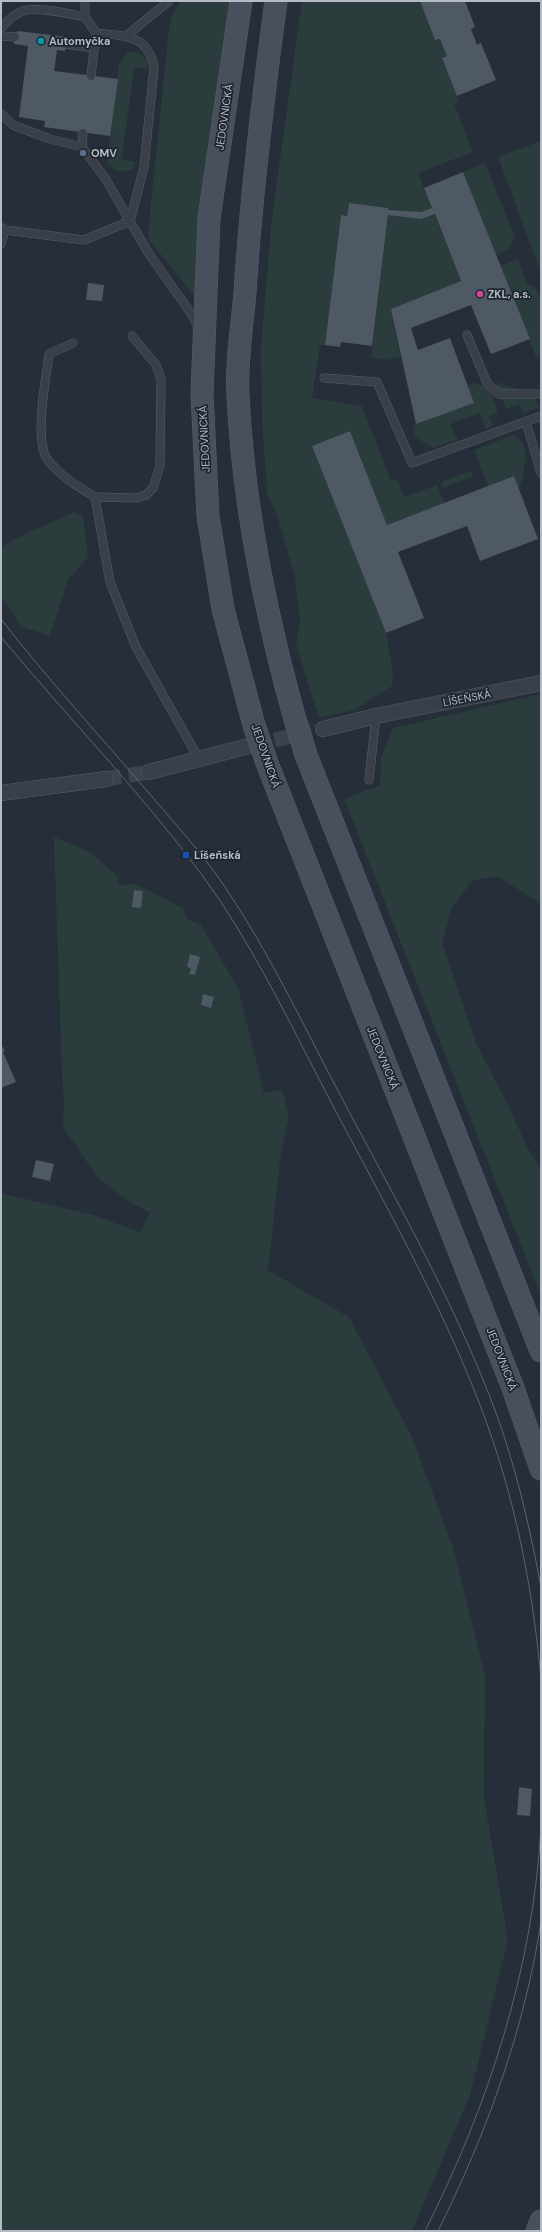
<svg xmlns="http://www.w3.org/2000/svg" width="542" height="2232" font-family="'DM Sans',sans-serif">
	<rect width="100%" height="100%" fill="#252e39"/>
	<g fill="#2a3c3c">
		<polygon points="181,1 230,1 209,151 195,296 149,240 148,233 169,29 173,13"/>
		<polygon points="302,1 420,1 435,40 440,39 447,56 442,58 459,101 454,103 473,152 418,173 461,281 391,309 401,357 385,360 371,358 389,208 349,203 347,216 341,215 325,345 320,345 312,398 362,406 391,481 397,479 404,497 437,485 444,503 387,525 350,431 312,446 386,633 393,671 392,686 354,710 319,718 296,645 300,622 295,577 277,515 267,493 262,419 261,349 271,225"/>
		<polygon points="132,52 139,53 148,62 147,69 134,68 122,159 136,162 132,170 118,172 108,165 107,159 119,64 127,53"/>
		<polygon points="541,141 541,273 498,157"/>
		<polygon points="485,163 515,237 509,249 496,255 463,172"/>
		<polygon points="518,259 527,283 536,288 541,301 541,355 536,357 501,266"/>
		<polygon points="496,382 534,395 539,407 523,414 519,404 506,409"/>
		<polygon points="474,383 489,388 498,412 489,416 493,425 486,429 480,413 451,424 457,440 433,448 415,437 413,425 474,403 467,386"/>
		<path d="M 513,435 C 535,444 523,473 519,491 L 513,476 L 488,486 L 474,450 Z"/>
		<polygon points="471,471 473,476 443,488 441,482"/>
		<polygon points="74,512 83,516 88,557 68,580 50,636 22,627 1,596 1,547 25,534"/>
		<polygon points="541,694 541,904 497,876 472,881 451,909 442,943 476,1043 508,1105 527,1147 541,1169 541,1296 344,799 380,785 381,758 393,728"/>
		<polygon points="54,837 90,852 119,877 118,885 135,884 183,908 187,919 201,925 238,988 264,1093 282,1090 289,1117 281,1152 268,1270 266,1269 349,1317 412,1437 452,1544 485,1675 484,1798 508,1941 470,2095 412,2231 1,2231 1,1193 93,1215 140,1232 150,1213 125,1199 97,1177 63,1127 64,1099 62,1077"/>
	</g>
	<g fill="#4e5964">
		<polygon points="420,1 465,1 475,27 471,29 477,45 481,43 496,80 457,96 442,58 447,56 440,39 435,40"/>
		<polygon points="17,31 68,37 65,51 57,50 54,71 118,79 110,136 44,127 45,121 19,117 28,46 14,44"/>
		<polygon points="463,172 530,339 491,354 471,305 411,328 418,350 450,338 474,403 416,424 391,309 461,281 435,214 421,219 388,215 372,346 341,342 340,347 325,345 341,215 347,216 349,203 389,208 388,210 421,212 432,208 424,188"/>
		<polygon points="88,283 104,285 102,301 86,300"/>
		<polygon points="350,431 387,525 514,476 538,539 480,561 467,526 398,552 424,618 386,633 312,446"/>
		<polygon points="134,890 143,891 141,908 132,907"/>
		<polygon points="190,954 200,957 195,975 189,974 191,968 187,967"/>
		<polygon points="203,994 214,997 211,1008 201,1005"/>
		<polygon points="1,1047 3,1047 5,1051 3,1052 16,1082 1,1088"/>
		<polygon points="36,1160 54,1164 50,1181 32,1177"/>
		<polygon points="519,1787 532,1789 530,1816 517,1815"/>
	</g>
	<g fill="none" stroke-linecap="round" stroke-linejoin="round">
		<g stroke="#3a434e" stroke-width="15" stroke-dasharray="15 8" stroke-linecap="butt">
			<polyline points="252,745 323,729"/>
			<polyline points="106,779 149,772"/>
		</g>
		<g stroke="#575e67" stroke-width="9">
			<g id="lane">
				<path d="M 85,1 L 85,17 L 96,33 C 124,36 149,34 154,68 L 144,167 L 130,221"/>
				<path d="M 1,28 C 7,21 14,14 23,11 C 37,6 69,14 85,17"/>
				<polyline points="1,36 15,37"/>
				<polyline points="126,36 169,1"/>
				<polyline points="66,44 94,48"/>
				<polyline points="91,76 96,33"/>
				<polyline points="1,114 13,125 50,139 82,147 105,178 149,254 192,315 199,328"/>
				<polyline points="82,147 83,133"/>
				<polyline points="1,227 5,230 84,240 130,221"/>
				<polyline points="1,244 5,230"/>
				<polyline points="467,335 487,383 499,394 541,394"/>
				<path d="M 73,343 L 49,354 C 46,379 34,438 47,459 C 60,476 77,486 95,497 L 110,582 L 136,647 L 199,759"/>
				<polyline points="324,378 377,382 412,463 541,416"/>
				<polyline points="526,422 541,473"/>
				<polyline points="95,497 137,498 146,495 153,488 160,466 161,379 156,365 132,336"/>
				<polyline points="369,780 376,716"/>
			</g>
		</g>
		<g stroke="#575e67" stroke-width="16">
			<g id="street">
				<polyline points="323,729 376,716 541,683"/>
				<polyline points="149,772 249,746"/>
				<polyline points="1,793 106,779"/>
			</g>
		</g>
		<g stroke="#575e67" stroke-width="23">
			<g id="secondary">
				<polyline points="241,1 209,218 202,394 208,516 223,609 254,725"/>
				<path d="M 276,1 C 263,98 251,195 245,293 C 242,326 236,363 238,395 C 243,504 265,611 294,716"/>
				<polyline points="306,755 541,1351"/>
				<polyline points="267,763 513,1388 541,1469"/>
				<polyline points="537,2231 541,2221"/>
			</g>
		</g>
		<use href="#lane" stroke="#394049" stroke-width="8"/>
		<use href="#street" stroke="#394049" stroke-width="15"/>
		<use href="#secondary" stroke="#47505c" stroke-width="22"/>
		<g stroke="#5b6470" stroke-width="1">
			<path d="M 1,619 C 49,681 103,739 154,799 C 179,828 204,856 225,887 C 271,955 306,1031 345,1104 C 396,1200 450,1295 490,1397 C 514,1458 529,1523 541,1587"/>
			<path d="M 1,637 C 67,717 140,791 202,875 C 253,944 292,1028 332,1104 C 384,1203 440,1301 480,1405 C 514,1493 533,1587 541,1680"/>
			<path d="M 425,2231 C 489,2104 533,1969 541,1827"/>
			<path d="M 438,2231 C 487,2132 524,2031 541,1922"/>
		</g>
		<g stroke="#575e67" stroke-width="23" stroke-linecap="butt">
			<g id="secondary-bridge">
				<polyline points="294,716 306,755"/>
				<polyline points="254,725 267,763"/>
			</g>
		</g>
		<use href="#secondary-bridge" stroke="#47505c" stroke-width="22"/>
	</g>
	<circle fill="#0f9aa8" stroke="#1e252e" stroke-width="1.5" cx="41" cy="41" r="4"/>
	<circle fill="#5c6f8a" stroke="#1e252e" stroke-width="1.5" cx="83" cy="153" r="4"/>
	<circle fill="#d1479c" stroke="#1e252e" stroke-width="1.5" cx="480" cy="294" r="4"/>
	<rect fill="#1a4fb4" stroke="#1e252e" stroke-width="1.5" x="182" y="851" width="8" height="8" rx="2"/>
	<g text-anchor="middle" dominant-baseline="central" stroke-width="3.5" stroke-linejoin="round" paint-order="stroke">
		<g font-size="11" font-weight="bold" fill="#b4bbc5" stroke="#1e252e" text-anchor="start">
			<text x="49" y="41">Automyčka</text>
			<text x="91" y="153">OMV</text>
			<text x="488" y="294">ZKL, a.s.</text>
			<text x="194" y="855">Líšeňská</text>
		</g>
		<g font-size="11" fill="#b4bbc5" stroke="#1e252e">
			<text transform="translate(224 117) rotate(-82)">JEDOVNICKÁ</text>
			<text transform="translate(204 439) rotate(-93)">JEDOVNICKÁ</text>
			<text transform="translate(467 698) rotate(-11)">LÍŠEŇSKÁ</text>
			<text transform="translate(266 756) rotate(71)">JEDOVNICKÁ</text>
			<text transform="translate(383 1058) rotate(68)">JEDOVNICKÁ</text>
			<text transform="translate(502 1359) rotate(69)">JEDOVNICKÁ</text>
		</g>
	</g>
	<rect width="542" height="2232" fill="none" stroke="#b4bbc5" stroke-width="4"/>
</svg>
